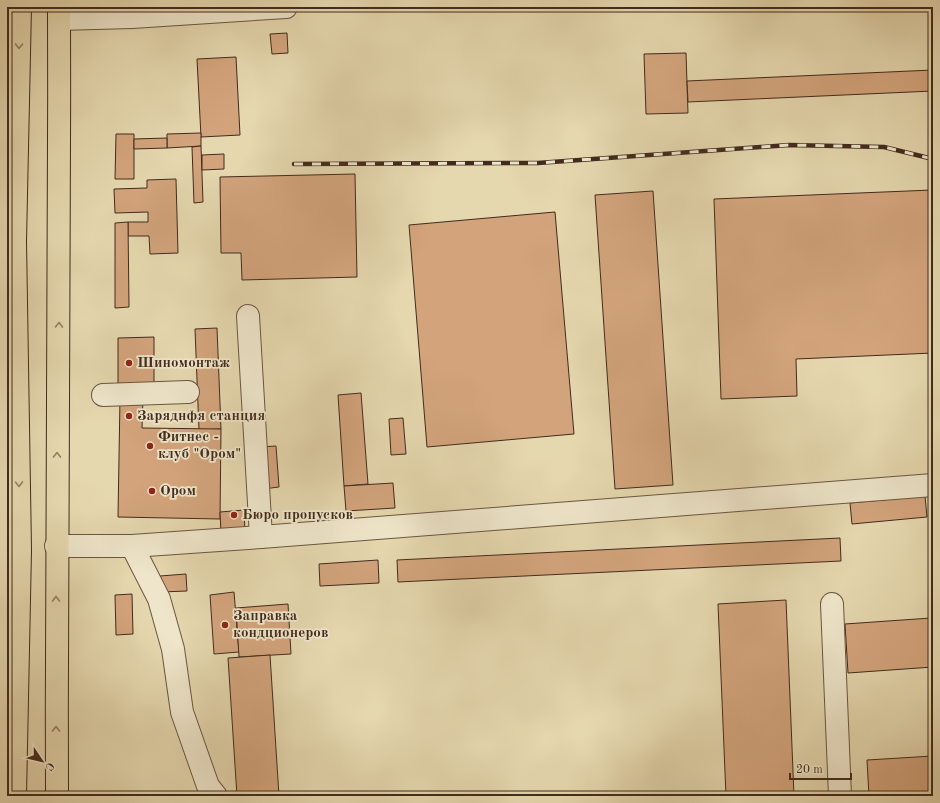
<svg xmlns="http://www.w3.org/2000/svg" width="940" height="803" font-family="'Old Standard TT',serif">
	<rect width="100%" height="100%" fill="#e5d7ae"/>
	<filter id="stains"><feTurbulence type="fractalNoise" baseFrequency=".005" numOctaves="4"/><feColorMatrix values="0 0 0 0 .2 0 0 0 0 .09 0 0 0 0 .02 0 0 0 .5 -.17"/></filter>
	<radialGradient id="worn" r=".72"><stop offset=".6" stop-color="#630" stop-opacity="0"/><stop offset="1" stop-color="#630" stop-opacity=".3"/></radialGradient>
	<g fill="#d3a47c" stroke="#422b1e">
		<polygon points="287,33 288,53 272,54 270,34"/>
		<polygon points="686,53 688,113 646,114 644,54"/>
		<polygon points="236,57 240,135 201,137 197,59"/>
		<polygon points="933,70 933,91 688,102 687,81"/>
		<polygon points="201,133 201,146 167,148 167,134"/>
		<polygon points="116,134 134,134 134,179 115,179"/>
		<polygon points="167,138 167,148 134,149 134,139"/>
		<polygon points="201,146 203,202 194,203 192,147"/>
		<polygon points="224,154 224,169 202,170 202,155"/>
		<polygon points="355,174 357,277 242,280 241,253 221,253 220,177"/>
		<polygon points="176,179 178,253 150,254 149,236 128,236 128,222 148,222 148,212 115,213 114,189 147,188 147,180"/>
		<polygon points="932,190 933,353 796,359 797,396 721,399 714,199"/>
		<polygon points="653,191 673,485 615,489 595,195"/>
		<polygon points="555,212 574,434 427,447 409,225"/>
		<polygon points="128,222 129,307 115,308 115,223"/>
		<polygon points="217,328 221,429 199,430 195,329"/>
		<polygon points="154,337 154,386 118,386 118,338"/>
		<polygon points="361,393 368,484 344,486 338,395"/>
		<polygon points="120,398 143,398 142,428 221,429 220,519 118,517"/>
		<polygon points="403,418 406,454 391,455 389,419"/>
		<polygon points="276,446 279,487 263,489 260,447"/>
		<polygon points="393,483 395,508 346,511 344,486"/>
		<polygon points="925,496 927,517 852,524 850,503"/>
		<polygon points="244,510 245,532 221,534 220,512"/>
		<polygon points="840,538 841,561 398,582 397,560"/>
		<polygon points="378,560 379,583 320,586 319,564"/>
		<polygon points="186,574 187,591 161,592 160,576"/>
		<polygon points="234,592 239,652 214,654 210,595"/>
		<polygon points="132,594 133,634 116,635 115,595"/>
		<polygon points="786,600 794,796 726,796 718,604"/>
		<polygon points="288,604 291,654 239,657 236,608"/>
		<polygon points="931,618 933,618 933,655"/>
		<polygon points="931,618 933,667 848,673 845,624"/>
		<polygon points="270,655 279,796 237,796 228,658"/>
		<polygon points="933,756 933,796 869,796 867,760"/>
	</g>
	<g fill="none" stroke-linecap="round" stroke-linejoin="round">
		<g stroke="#6b5642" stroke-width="24">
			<g id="minor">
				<polyline points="59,19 132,17 286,7"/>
				<polyline points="248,316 261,537"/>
				<polyline points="103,395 188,392"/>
				<polyline points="56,546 132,546 261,537 933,485"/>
				<polyline points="132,546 159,599 173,649 182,712 208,786 216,796"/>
				<polyline points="832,604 840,796"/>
			</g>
		</g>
		<g stroke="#422b1e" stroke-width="24">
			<g id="major">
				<polyline points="15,796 20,550 15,241 20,7"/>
				<path d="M 57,796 C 56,533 60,270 59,7"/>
			</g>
		</g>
		<use href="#minor" stroke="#eee5ca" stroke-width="22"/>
		<use href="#major" stroke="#e5d7ae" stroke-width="22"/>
		<g stroke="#422b1e" stroke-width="4.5">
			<polyline id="rail" points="294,164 538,163 789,145 884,147 933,159"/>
		</g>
		<use href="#rail" stroke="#eee5ca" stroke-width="3" stroke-dasharray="9" stroke-linecap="butt"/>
	</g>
	<defs><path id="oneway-chevron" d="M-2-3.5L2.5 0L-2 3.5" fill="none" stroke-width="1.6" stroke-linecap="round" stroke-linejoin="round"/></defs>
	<g stroke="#948166">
		<use href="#oneway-chevron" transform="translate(19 46) rotate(91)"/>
		<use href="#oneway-chevron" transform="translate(59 325) rotate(-89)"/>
		<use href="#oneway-chevron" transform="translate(57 455) rotate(-89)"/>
		<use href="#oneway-chevron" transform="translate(19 484) rotate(89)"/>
		<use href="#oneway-chevron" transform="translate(56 599) rotate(-90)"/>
		<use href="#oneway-chevron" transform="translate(56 729) rotate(-90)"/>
	</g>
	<g fill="#8f2418" stroke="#eee5ca" stroke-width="1.5">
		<circle cx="129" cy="363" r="4"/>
		<circle cx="129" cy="416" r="4"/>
		<circle cx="150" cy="446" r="4"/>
		<circle cx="152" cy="491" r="4"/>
		<circle cx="234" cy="515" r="4"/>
		<circle cx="225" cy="625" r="4"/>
	</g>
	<g text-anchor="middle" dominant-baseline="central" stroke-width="3.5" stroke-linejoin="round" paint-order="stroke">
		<g font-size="15" font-weight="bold" fill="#422b1e" stroke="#eee5ca" text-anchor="start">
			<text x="137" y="363">Шиномонтаж</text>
			<text x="137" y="416">Заряднфя станция</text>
			<text x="158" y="437">Фитнес -<tspan x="158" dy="17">клуб "Ором"</tspan></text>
			<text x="160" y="491">Ором</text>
			<text x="242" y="515">Бюро пропусков</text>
			<text x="233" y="616">Заправка<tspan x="233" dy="17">кондционеров</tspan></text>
		</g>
	</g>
	<rect width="940" height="803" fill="none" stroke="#e5d7ae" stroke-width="24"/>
	<rect x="8" y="8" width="924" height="787" fill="none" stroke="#422b1e" stroke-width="2"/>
	<rect x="12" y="12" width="916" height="779" fill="none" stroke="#422b1e"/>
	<g transform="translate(42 761) rotate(125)" stroke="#eee5ca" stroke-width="3" paint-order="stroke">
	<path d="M0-3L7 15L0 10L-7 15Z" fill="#422b1e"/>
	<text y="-6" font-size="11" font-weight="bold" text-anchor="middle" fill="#422b1e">С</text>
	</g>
	<path d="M790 773v6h61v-6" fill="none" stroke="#422b1e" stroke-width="2"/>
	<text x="796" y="773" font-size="12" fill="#422b1e" stroke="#eee5ca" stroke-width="3" paint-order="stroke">20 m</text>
	<rect width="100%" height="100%" filter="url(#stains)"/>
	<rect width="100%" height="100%" fill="url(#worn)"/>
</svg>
